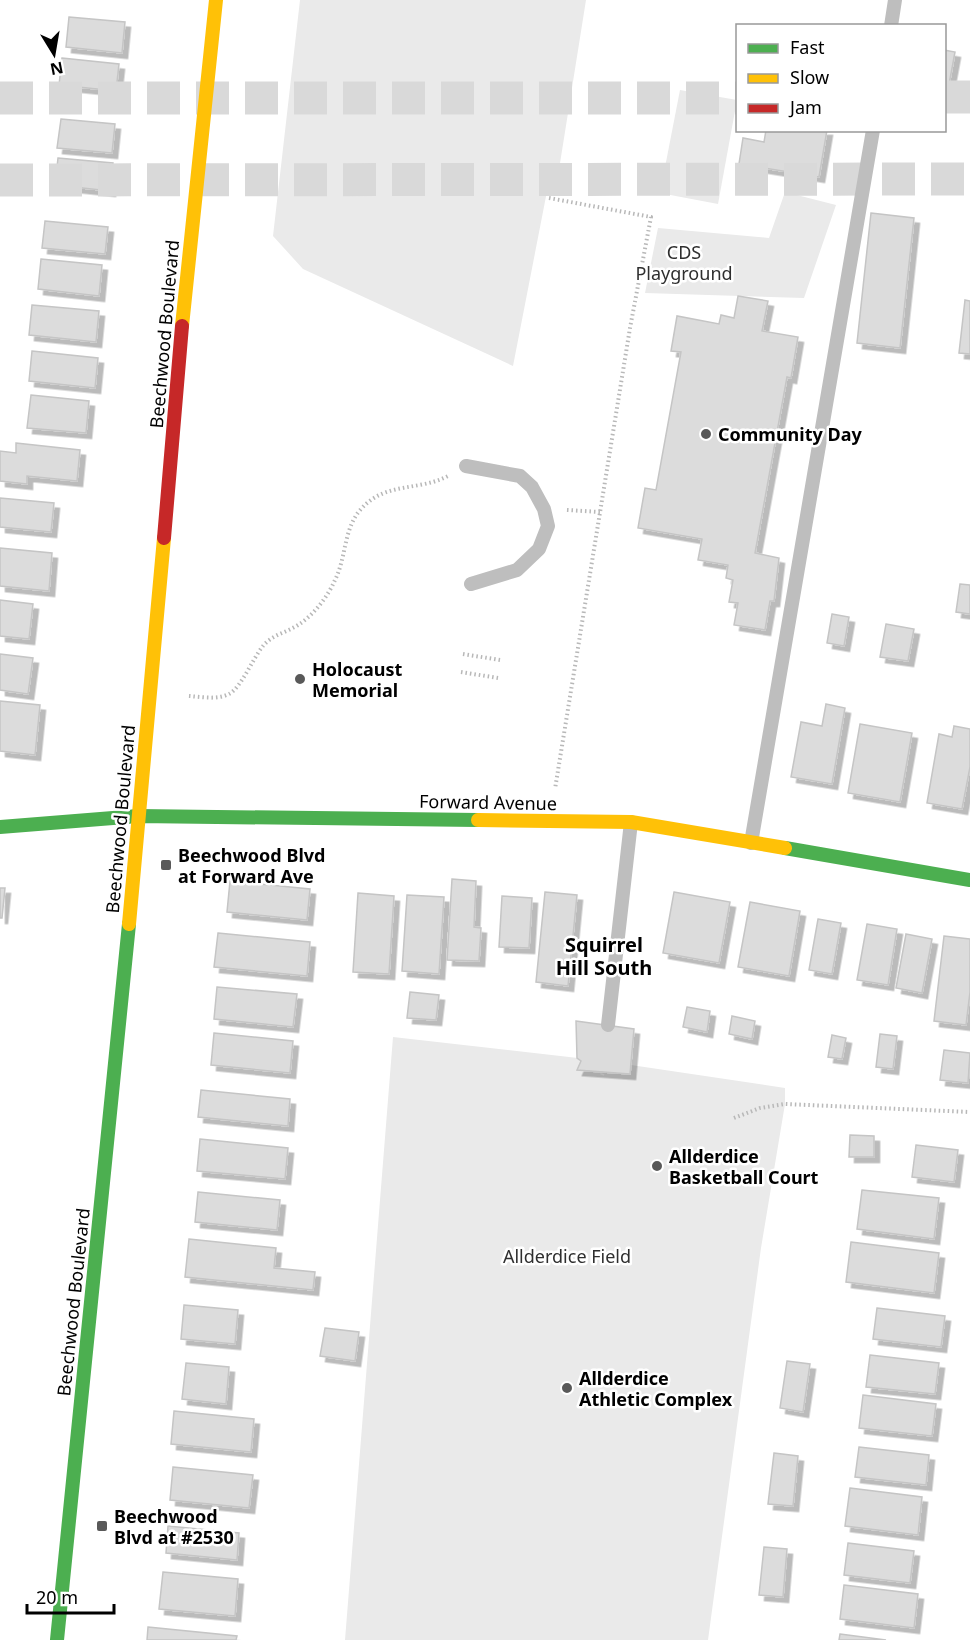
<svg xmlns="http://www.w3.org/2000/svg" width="970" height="1640" font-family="'Noto Sans',sans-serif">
	<defs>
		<filter id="shadow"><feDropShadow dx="5.5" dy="5.5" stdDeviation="0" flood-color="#0004"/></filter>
	</defs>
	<rect width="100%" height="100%" fill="#fff"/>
	<g fill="#eaeaea">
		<polygon points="300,0 586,0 557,182 549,181 513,366 303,269 273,236"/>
		<polygon points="680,90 737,100 718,204 660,193"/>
		<polygon points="785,192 836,205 804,298 645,293 658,228 769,238"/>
		<polygon points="393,1037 604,1061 785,1088 785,1104 761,1248 708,1640 345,1640"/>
	</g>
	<g fill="#dcdcdc" stroke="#c5c5c5" stroke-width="1.5" filter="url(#shadow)">
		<polygon points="69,17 125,22 122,53 66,47"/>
		<polygon points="944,50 955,52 948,90 944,90"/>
		<polygon points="62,58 119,64 116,91 59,85"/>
		<polygon points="61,119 115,124 112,153 57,148"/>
		<polygon points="766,130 827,130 819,177 739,164 743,138 764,142"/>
		<polygon points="58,158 113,163 110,191 55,185"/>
		<polygon points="871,213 914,218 900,348 857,343"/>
		<polygon points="45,221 108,227 105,254 42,248"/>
		<polygon points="41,259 102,265 99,296 38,289"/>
		<polygon points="738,296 768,301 762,331 798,337 791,378 787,377 755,553 779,558 774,601 770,601 765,630 734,625 738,603 729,602 733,580 726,578 728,565 698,560 702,539 638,528 645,488 656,490 681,352 671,351 677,316 719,324 721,315 734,318"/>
		<polygon points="965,300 970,301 970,354 959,353"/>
		<polygon points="32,305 99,311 96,342 29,335"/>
		<polygon points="32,351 98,358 95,388 29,381"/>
		<polygon points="31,395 89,401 86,433 27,428"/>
		<polygon points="16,443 80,450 77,481 27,476 27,484 0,481 0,451 16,453"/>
		<polygon points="0,498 54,503 51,532 0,527"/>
		<polygon points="0,548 52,553 49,591 0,586"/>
		<polygon points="960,584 970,585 970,614 956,612"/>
		<polygon points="0,600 33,604 29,639 0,636"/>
		<polygon points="832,614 849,617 844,646 827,643"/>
		<polygon points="886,624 914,629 908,661 880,657"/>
		<polygon points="0,654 33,658 28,694 0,690"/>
		<polygon points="0,701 40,705 35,755 0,751"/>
		<polygon points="826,704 845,708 832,784 791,777 801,722 822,726"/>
		<polygon points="860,724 912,733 900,802 848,793"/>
		<polygon points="954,726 970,729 970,767 962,809 927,803 939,734 952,737"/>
		<polygon points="452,879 476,881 474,927 481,928 479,961 447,960"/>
		<polygon points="230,881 310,889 307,920 227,912"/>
		<polygon points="0,888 5,888 2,918 0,918"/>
		<polygon points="545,892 577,895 568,986 536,982"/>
		<polygon points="674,892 730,902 719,963 663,953"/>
		<polygon points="358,893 394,896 389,974 353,972"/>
		<polygon points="407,895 444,897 439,974 402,971"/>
		<polygon points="502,896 532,898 529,948 499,947"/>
		<polygon points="750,902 800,911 789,976 738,967"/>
		<polygon points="818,919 841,923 832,974 809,970"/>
		<polygon points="867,924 897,929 888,985 857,980"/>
		<polygon points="218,933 310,942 307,976 214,967"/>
		<polygon points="906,934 932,939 922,993 896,988"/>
		<polygon points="944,936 970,939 970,992 966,1025 934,1021"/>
		<polygon points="217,987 297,994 293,1027 214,1019"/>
		<polygon points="410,992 439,995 436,1020 407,1018"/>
		<polygon points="687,1007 710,1011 707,1032 683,1027"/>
		<polygon points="732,1016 755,1021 752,1039 729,1034"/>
		<polygon points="576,1021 634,1029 630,1074 577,1070 581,1061 577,1058"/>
		<polygon points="214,1033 293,1041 290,1073 211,1065"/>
		<polygon points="880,1034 897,1036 893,1069 876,1067"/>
		<polygon points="832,1035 846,1038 842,1059 828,1057"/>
		<polygon points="944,1050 970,1053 968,1083 940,1080"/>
		<polygon points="201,1090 290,1099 288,1126 198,1117"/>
		<polygon points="850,1135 874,1136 874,1157 849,1157"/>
		<polygon points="200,1139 288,1148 285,1179 197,1171"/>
		<polygon points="916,1145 958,1150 954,1182 912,1177"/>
		<polygon points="862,1190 939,1198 934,1239 857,1229"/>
		<polygon points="198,1192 280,1200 277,1230 195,1222"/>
		<polygon points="189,1239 276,1248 274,1268 315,1272 313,1290 185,1277"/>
		<polygon points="851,1242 939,1253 934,1293 846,1282"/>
		<polygon points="184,1305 238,1310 235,1344 181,1339"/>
		<polygon points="877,1308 945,1316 941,1347 873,1339"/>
		<polygon points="325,1328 359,1332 355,1361 320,1356"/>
		<polygon points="870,1355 939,1363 935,1394 866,1387"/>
		<polygon points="787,1361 810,1364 803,1412 780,1408"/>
		<polygon points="186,1363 229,1367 226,1404 182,1399"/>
		<polygon points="863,1395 936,1404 932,1436 859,1428"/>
		<polygon points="174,1411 254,1419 251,1452 171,1444"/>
		<polygon points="859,1447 929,1455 926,1485 855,1477"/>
		<polygon points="774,1453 798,1456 793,1506 768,1504"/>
		<polygon points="173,1467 253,1475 249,1508 170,1500"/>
		<polygon points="850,1488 922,1497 918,1535 845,1526"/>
		<polygon points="168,1526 239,1533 237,1560 166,1553"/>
		<polygon points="848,1543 914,1551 910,1583 844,1575"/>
		<polygon points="764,1547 787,1549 783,1597 759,1595"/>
		<polygon points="163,1572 238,1579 235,1616 159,1609"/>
		<polygon points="844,1585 918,1594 914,1628 840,1619"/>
		<polygon points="148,1627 237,1636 236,1640 147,1640"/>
		<polygon points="840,1634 886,1640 839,1640"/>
	</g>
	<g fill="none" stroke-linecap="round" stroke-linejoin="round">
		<g stroke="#d9d9d9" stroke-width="33" stroke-dasharray="33 16" stroke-linecap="butt">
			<polyline points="944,97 970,97"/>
			<polyline points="0,98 738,98"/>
			<polyline points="0,180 970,179"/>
		</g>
		<g stroke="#b8b8b8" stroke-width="4" stroke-dasharray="1.5 3" stroke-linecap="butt">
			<polyline points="549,198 651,217 630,328 555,789"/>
			<polyline points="567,510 600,512"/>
			<polyline points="463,654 500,660"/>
			<polyline points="461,672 498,678"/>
			<path d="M 189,696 C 202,697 217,700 229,694 C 241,688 253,658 263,646 C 273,634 286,633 298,625 C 314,615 328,596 335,580 C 347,556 343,528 362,508 C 387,481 419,492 450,475"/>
			<polyline points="602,1075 603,1072"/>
			<polyline points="734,1118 760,1108 785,1104 970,1112"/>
		</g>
		<g stroke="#bebebe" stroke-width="14">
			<polyline points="891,26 895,0"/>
			<polyline points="466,466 520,476 532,487 544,509 548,526 539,549 517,570 471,584"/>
			<polyline points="751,843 873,130"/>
			<polyline points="608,1025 631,822"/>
		</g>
		<g stroke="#4caf50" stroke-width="14">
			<polyline points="0,827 138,816 478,820"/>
			<polyline points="785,848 970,880"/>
			<polyline points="57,1640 129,924"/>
		</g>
		<g stroke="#ffc107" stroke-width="14">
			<polyline points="182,326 216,0"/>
			<polyline points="478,820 631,822 785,848"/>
			<polyline points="129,924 164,538"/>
		</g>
		<polyline stroke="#c62828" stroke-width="14" points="164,538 182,326"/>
	</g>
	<g fill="#595959" stroke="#fff" stroke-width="2">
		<circle cx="706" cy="434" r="6"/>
		<circle cx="300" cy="679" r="6"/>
		<rect x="160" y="859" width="12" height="12" rx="3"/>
		<circle cx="657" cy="1166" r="6"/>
		<circle cx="567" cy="1388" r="6"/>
		<rect x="96" y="1520" width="12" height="12" rx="3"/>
	</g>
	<g text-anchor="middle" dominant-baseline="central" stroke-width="5" stroke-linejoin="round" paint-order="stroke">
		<g font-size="18" fill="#2f2f2f" stroke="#fff">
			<text x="684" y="252">CDS<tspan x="684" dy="21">Playground</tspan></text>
			<text x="567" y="1256">Allderdice Field</text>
		</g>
		<g font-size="18" fill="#000" stroke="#fff">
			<text transform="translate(164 334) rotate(-85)">Beechwood Boulevard</text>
			<text transform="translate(488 802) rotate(1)">Forward Avenue</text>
			<text transform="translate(120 819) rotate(-85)">Beechwood Boulevard</text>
			<text transform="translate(73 1302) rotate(-84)">Beechwood Boulevard</text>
		</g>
		<g font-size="18" font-weight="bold" fill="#000" stroke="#fff" text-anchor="start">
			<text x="718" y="434">Community Day</text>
			<text x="312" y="669">Holocaust<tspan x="312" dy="21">Memorial</tspan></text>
			<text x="178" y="855">Beechwood Blvd<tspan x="178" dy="21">at Forward Ave</tspan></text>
			<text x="669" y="1156">Allderdice<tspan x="669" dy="21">Basketball Court</tspan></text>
			<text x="579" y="1378">Allderdice<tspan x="579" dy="21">Athletic Complex</tspan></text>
			<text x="114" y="1516">Beechwood<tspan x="114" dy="21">Blvd at #2530</tspan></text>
		</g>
		<g font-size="20" font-weight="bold" fill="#000" stroke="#fff">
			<text x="604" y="944">Squirrel<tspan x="604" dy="23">Hill South</tspan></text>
		</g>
	</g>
	<rect x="736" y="24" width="210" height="108" fill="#ffffff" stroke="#999999" stroke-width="1.5"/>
	<rect x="748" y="44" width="30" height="9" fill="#4caf50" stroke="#999999" stroke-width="1.5"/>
	<text x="790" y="54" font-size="18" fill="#000000">Fast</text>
	<rect x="748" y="74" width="30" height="9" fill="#ffc107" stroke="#999999" stroke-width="1.5"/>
	<text x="790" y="84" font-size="18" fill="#000000">Slow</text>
	<rect x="748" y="104" width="30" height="9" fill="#c62828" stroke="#999999" stroke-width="1.5"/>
	<text x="790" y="114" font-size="18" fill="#000000">Jam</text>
	<g transform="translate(54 54) rotate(169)" stroke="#ffffff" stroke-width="4.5" paint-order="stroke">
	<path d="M0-4.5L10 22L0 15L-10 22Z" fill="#000000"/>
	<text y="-9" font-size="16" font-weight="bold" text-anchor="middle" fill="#000000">N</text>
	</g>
	<path d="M27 1604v9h87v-9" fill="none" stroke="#000000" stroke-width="3"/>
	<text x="36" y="1604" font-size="18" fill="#000000" stroke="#ffffff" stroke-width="4.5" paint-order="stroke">20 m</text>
</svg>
